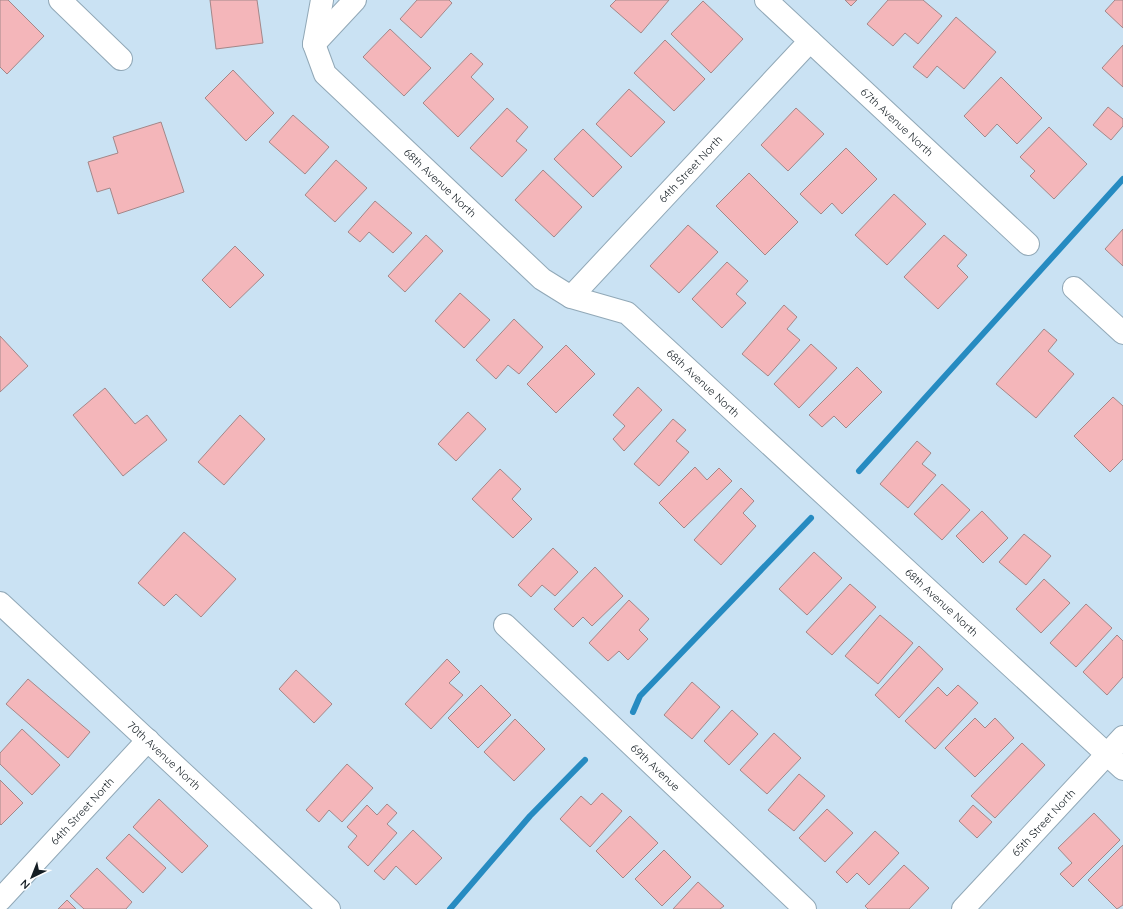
<svg xmlns="http://www.w3.org/2000/svg" width="1123" height="909" font-family="Quicksand,sans-serif">
	<rect width="100%" height="100%" fill="#cae2f3"/>
	<g fill="none" stroke-linecap="round" stroke-linejoin="round">
		<g stroke="#268bc1" stroke-width="6">
			<polyline points="859,471 1123,179"/>
			<polyline points="633,712 640,696 811,518"/>
			<polyline points="450,909 530,816 585,760"/>
		</g>
	</g>
	<g fill="#f4b6ba" stroke="#a38789">
		<polygon points="0,0 8,0 44,36 7,74 0,67"/>
		<polygon points="210,0 257,0 263,43 216,49"/>
		<polygon points="417,0 449,0 452,3 421,38 400,19"/>
		<polygon points="616,0 669,0 641,33 610,6"/>
		<polygon points="845,0 857,0 851,6"/>
		<polygon points="888,0 923,0 942,16 918,44 905,33 893,46 867,24"/>
		<polygon points="1115,0 1123,0 1123,28 1105,11"/>
		<polygon points="703,1 743,39 711,73 671,34"/>
		<polygon points="956,17 996,52 964,89 937,66 927,78 913,67"/>
		<polygon points="390,29 431,68 404,96 363,57"/>
		<polygon points="665,40 705,79 674,111 634,73"/>
		<polygon points="1123,45 1123,87 1102,68"/>
		<polygon points="471,53 483,64 471,77 494,99 458,137 423,103"/>
		<polygon points="233,70 274,113 246,141 205,98"/>
		<polygon points="1001,77 1042,118 1017,144 997,124 985,137 964,116"/>
		<polygon points="629,89 665,122 631,157 596,124"/>
		<polygon points="1108,107 1123,119 1123,126 1111,140 1093,125"/>
		<polygon points="507,108 528,127 516,141 527,150 502,177 470,148"/>
		<polygon points="796,108 824,134 788,171 761,145"/>
		<polygon points="293,115 329,147 305,174 269,142"/>
		<polygon points="161,122 184,192 118,214 110,188 97,192 88,162 118,153 113,137"/>
		<polygon points="1049,127 1087,164 1054,199 1030,176 1035,171 1020,157"/>
		<polygon points="583,129 622,167 593,197 554,159"/>
		<polygon points="846,148 877,179 842,214 832,203 821,214 800,194"/>
		<polygon points="336,160 367,188 335,222 305,195"/>
		<polygon points="543,170 582,207 554,237 515,200"/>
		<polygon points="749,173 798,222 765,255 716,206"/>
		<polygon points="894,194 926,224 887,265 855,235"/>
		<polygon points="375,201 412,233 393,253 369,232 360,242 348,232"/>
		<polygon points="688,225 718,252 679,293 650,266"/>
		<polygon points="1123,229 1123,266 1105,249"/>
		<polygon points="426,235 443,251 405,292 388,276"/>
		<polygon points="944,235 967,255 957,266 968,277 938,309 904,277"/>
		<polygon points="235,246 264,275 230,308 202,280"/>
		<polygon points="727,262 748,281 736,294 746,303 722,328 692,299"/>
		<polygon points="460,293 490,320 464,348 435,321"/>
		<polygon points="784,305 797,317 787,329 800,340 768,376 742,354"/>
		<polygon points="514,319 543,347 519,374 508,365 496,379 476,360"/>
		<polygon points="1044,329 1057,340 1048,351 1074,374 1036,418 996,384"/>
		<polygon points="0,336 28,366 0,392"/>
		<polygon points="811,344 837,368 799,408 774,384"/>
		<polygon points="566,345 595,374 556,413 527,384"/>
		<polygon points="857,367 882,392 846,428 834,416 822,427 809,415"/>
		<polygon points="638,387 662,410 624,451 613,439 625,426 613,415"/>
		<polygon points="105,388 135,424 147,415 167,440 123,476 73,415"/>
		<polygon points="1113,397 1123,406 1123,459 1110,472 1074,436"/>
		<polygon points="468,412 486,429 456,461 438,444"/>
		<polygon points="240,415 265,439 224,485 198,462"/>
		<polygon points="673,419 686,430 676,441 689,452 659,486 634,464"/>
		<polygon points="917,441 931,453 922,464 936,475 908,508 880,484"/>
		<polygon points="695,467 707,480 719,468 732,481 684,528 659,503"/>
		<polygon points="500,469 521,489 512,499 532,519 513,538 472,499"/>
		<polygon points="942,484 970,510 942,540 914,514"/>
		<polygon points="741,488 754,501 743,513 756,526 721,565 694,540"/>
		<polygon points="982,511 1008,538 983,563 956,536"/>
		<polygon points="184,532 236,579 201,617 176,594 164,606 138,583"/>
		<polygon points="1024,534 1051,556 1026,585 999,562"/>
		<polygon points="553,548 578,572 555,596 542,585 531,597 518,585"/>
		<polygon points="814,552 842,578 807,615 779,589"/>
		<polygon points="595,567 623,596 592,626 583,617 573,627 554,609"/>
		<polygon points="1044,579 1070,603 1041,633 1016,609"/>
		<polygon points="850,584 876,607 832,655 806,632"/>
		<polygon points="629,600 649,619 639,630 648,639 628,660 619,651 608,661 589,643"/>
		<polygon points="1086,604 1112,628 1076,667 1050,643"/>
		<polygon points="880,615 913,643 878,684 845,656"/>
		<polygon points="1117,635 1123,641 1123,677 1107,695 1083,672"/>
		<polygon points="919,646 943,669 899,718 875,695"/>
		<polygon points="447,659 460,672 449,683 463,695 431,729 405,704"/>
		<polygon points="296,670 332,704 314,723 279,689"/>
		<polygon points="28,679 90,732 68,758 6,704"/>
		<polygon points="692,682 720,707 692,739 664,715"/>
		<polygon points="481,685 511,715 478,748 448,718"/>
		<polygon points="958,685 978,703 935,749 905,721 938,687 947,696"/>
		<polygon points="732,710 758,734 729,765 704,741"/>
		<polygon points="975,718 985,728 995,718 1014,738 975,777 945,748"/>
		<polygon points="515,719 545,749 514,781 484,752"/>
		<polygon points="22,729 60,765 32,795 0,764 0,753"/>
		<polygon points="774,733 801,758 767,794 740,770"/>
		<polygon points="1022,743 1045,765 995,818 971,796"/>
		<polygon points="347,764 373,788 342,822 329,810 319,822 306,810"/>
		<polygon points="799,774 825,796 794,831 768,810"/>
		<polygon points="0,780 23,803 1,825 0,824"/>
		<polygon points="602,793 622,811 590,847 560,819 581,796 591,805"/>
		<polygon points="159,799 208,846 182,873 133,827"/>
		<polygon points="387,804 397,813 387,824 397,833 368,866 348,847 357,836 347,827 367,805 377,815"/>
		<polygon points="973,805 992,822 977,838 959,821"/>
		<polygon points="827,809 853,833 825,862 799,838"/>
		<polygon points="1094,813 1120,840 1073,887 1060,874 1072,863 1058,848"/>
		<polygon points="630,816 658,843 623,878 596,851"/>
		<polygon points="413,830 442,858 416,885 396,866 384,880 374,871"/>
		<polygon points="875,831 899,853 869,885 857,873 847,883 836,872"/>
		<polygon points="129,834 166,868 143,893 106,858"/>
		<polygon points="1123,845 1123,905 1117,909 1088,880"/>
		<polygon points="664,850 691,877 662,906 635,879"/>
		<polygon points="904,865 929,888 909,909 868,909 865,906"/>
		<polygon points="97,868 132,902 126,909 84,909 70,896"/>
		<polygon points="698,882 724,906 720,909 673,909"/>
		<polygon points="67,900 76,909 58,909"/>
	</g>
	<g fill="none" stroke-linecap="round" stroke-linejoin="round">
		<g stroke="#91a8b7" stroke-width="24">
			<g id="minor">
				<polyline points="60,0 121,59"/>
				<path id="s1" d="M 322,0 L 314,44 L 325,74 L 542,279 L 571,297 L 627,313 L 1123,769"/>
				<path id="s2" d="M 766,0 L 1028,244"/>
				<polyline points="314,44 355,0"/>
				<polyline points="1074,288 1123,333"/>
				<path id="s3" d="M 571,297 L 810,41"/>
				<path id="s4" d="M 505,625 L 805,909"/>
				<path id="s5" d="M 0,900 L 148,740"/>
				<path id="s6" d="M 963,909 L 1123,737"/>
			</g>
		</g>
		<g stroke="#91a8b7" stroke-width="24">
			<g id="tertiary">
				<path id="s7" d="M 0,603 L 329,909"/>
			</g>
		</g>
		<use href="#minor" stroke="#fff" stroke-width="22"/>
		<use href="#tertiary" stroke="#fff" stroke-width="22"/>
	</g>
	<g text-anchor="middle" dominant-baseline="central" stroke-width="4" stroke-linejoin="round" paint-order="stroke">
		<g font-size="11" fill="#151e24" stroke="#fff">
			<text stroke="none"><textPath href="#s2" startOffset="179">67th Avenue North</textPath></text>
			<text stroke="none"><textPath href="#s3" startOffset="175">64th Street North</textPath></text>
			<text stroke="none"><textPath href="#s1" startOffset="235">68th Avenue North</textPath></text>
			<text stroke="none"><textPath href="#s1" startOffset="571">68th Avenue North</textPath></text>
			<text stroke="none"><textPath href="#s1" startOffset="895">68th Avenue North</textPath></text>
			<text stroke="none"><textPath href="#s7" startOffset="224">70th Avenue North</textPath></text>
			<text stroke="none"><textPath href="#s4" startOffset="207">69th Avenue</textPath></text>
			<text stroke="none"><textPath href="#s5" startOffset="121">64th Street North</textPath></text>
			<text stroke="none"><textPath href="#s6" startOffset="118">65th Street North</textPath></text>
		</g>
	</g>
	<g transform="translate(32 877) rotate(223)" stroke="#ffffff" stroke-width="3" paint-order="stroke">
	<path d="M0-3L7 15L0 10L-7 15Z" fill="#151e24"/>
	<text y="-6" font-size="11" font-weight="bold" text-anchor="middle" fill="#151e24">N</text>
	</g>
</svg>
